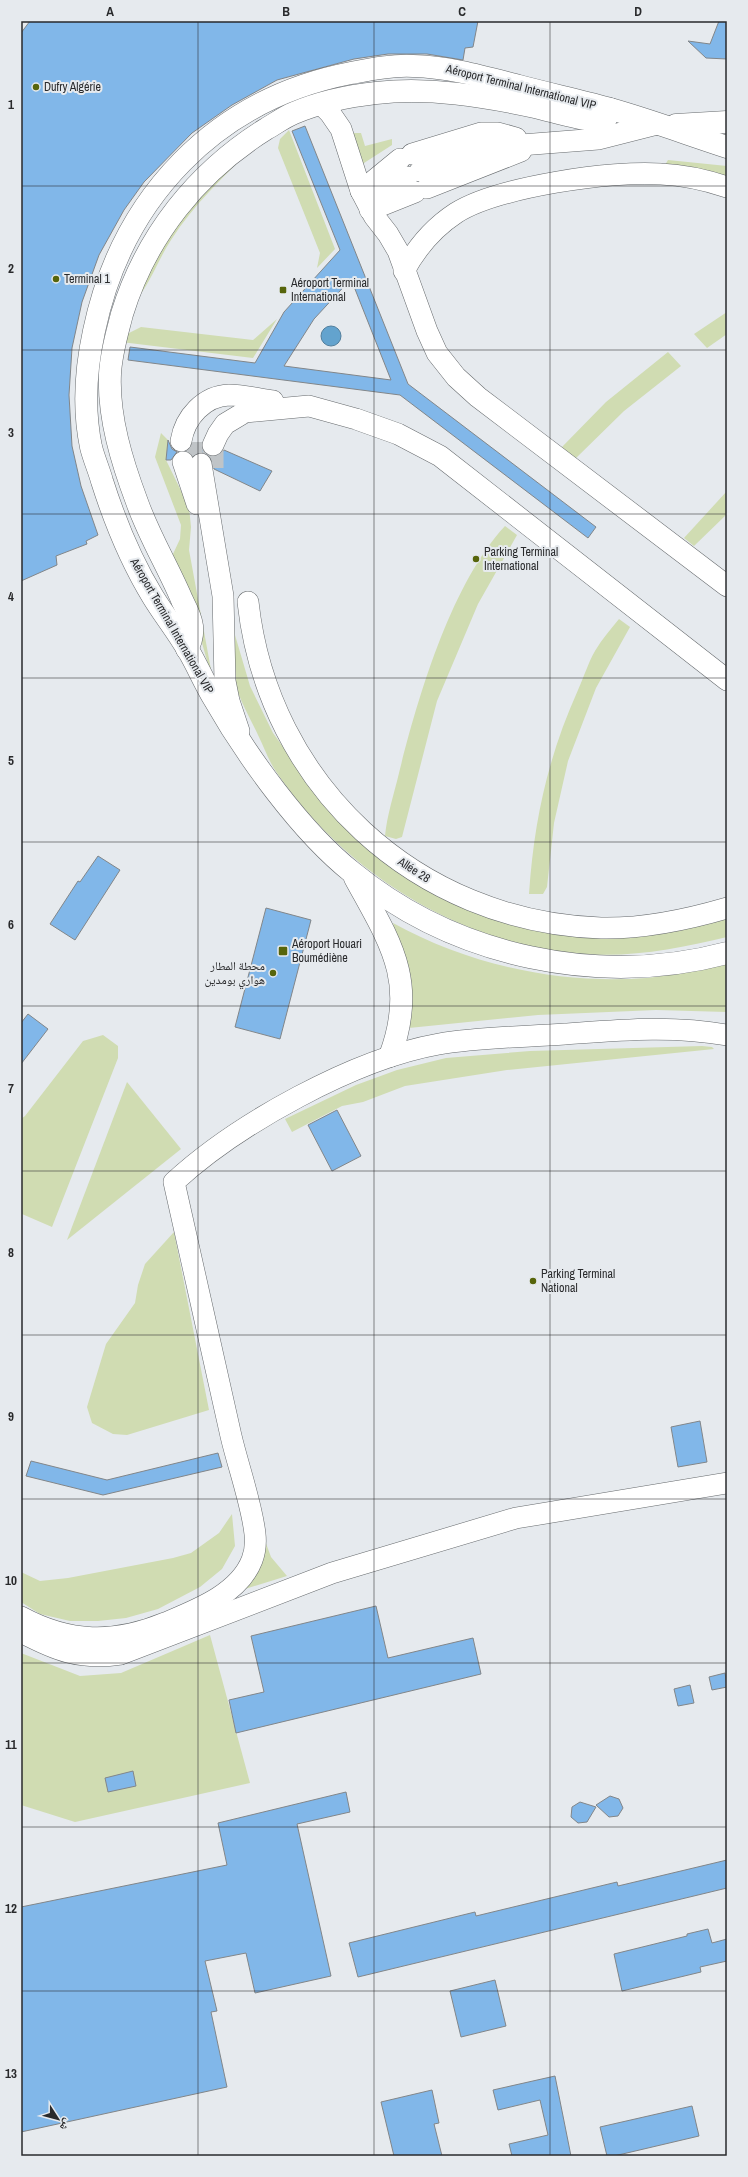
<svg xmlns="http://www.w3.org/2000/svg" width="748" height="2177" font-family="'Archivo Narrow','Noto Naskh Arabic',sans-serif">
	<rect width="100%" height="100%" fill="#e6eaee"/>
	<g fill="#d0dcb2">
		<polygon points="289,130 335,249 317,268 320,253 278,148 280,139"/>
		<polygon points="350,133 361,133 365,146 392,139 392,145 364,163 356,174"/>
		<path d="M 255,146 C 225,175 194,204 171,240 C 158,260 150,284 134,303 L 173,215 Z"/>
		<polygon points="668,160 727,166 727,185 665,165"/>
		<polygon points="727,312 727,334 707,348 694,334"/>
		<polygon points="277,319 253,358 121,342 125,335 141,327 253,340"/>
		<polygon points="668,352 681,366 624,411 575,459 562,447 606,402"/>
		<polygon points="161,433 168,440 166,460 189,507 191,527 189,550 214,686 194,614 174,564 173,554 180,539 181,525 155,457"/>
		<polygon points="727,491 727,514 694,546 684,538"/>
		<path d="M 505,526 L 517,535 L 478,604 L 437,701 L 402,837 L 396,839 L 385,836 C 387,815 394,794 399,773 C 418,697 451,584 505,526 Z"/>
		<path d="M 225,582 L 235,635 L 250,686 L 273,733 L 305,777 L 341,819 L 526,923 L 727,916 L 727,937 C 677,949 626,959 574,953 C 456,942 344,871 277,773 C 269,762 264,747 258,735 C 248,714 236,694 232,672 C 226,643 227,612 225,582 Z"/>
		<path d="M 619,619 L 630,627 L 596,688 L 568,761 L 554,823 L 547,887 L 543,894 L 529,894 C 534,820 548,757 578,690 C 584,677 588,663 595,651 C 602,639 611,629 619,619 Z"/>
		<path d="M 393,923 C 469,965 560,985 647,978 C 674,975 700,969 727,962 L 727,1012 L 656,1010 L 538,1015 L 399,1029 L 403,965 Z"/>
		<polygon points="103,1035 118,1046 118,1058 52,1227 22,1214 21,1210 21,1119 25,1116 83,1041"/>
		<polygon points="702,1046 712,1047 714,1049 507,1070 405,1086 363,1102 342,1106 292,1132 285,1119 356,1085 397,1070 446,1058 530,1051"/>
		<polygon points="127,1082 181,1149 67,1240"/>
		<polygon points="174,1232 209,1410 127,1435 113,1434 92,1423 87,1407 106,1344 135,1303 138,1285 145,1264"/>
		<polygon points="232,1514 235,1546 222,1569 200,1587 158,1609 126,1618 98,1621 70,1621 40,1614 21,1602 21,1572 40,1581 68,1578 173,1558 191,1553 219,1533"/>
		<polygon points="264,1538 271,1557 287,1576 245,1589"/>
		<polygon points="210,1635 250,1783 75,1822 21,1805 21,1653 80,1676 121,1673"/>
	</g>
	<circle fill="#63a3ce" stroke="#527f9d" cx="331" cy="336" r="10"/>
	<g fill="#81b7e9" stroke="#828689" fill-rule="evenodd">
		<polygon points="30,21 478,21 473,47 465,48 463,60 427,54 388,54 354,59 277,80 232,105 192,133 144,182 124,210 99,255 82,302 72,348 69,395 72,446 81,486 98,535 86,541 87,544 56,556 57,565 21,581 21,33"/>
		<polygon points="719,21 727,21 727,59 706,58 688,41 710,44"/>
		<path d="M 305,126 L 408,384 L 596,527 L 588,538 L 400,395 L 128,360 L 130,347 L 255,363 L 284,312 L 340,250 L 292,131 ZM 351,279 L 391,380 L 284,366 L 314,319 Z"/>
		<polygon points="168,440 172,449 177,452 171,460 166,460"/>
		<polygon points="193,443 201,444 204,453 199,452 193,456 187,451"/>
		<polygon points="224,450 272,471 260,491 214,469 210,456 220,455"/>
		<polygon points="98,856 120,870 75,940 50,924 78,881 80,882"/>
		<polygon points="266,908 311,920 280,1039 235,1027"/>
		<polygon points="28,1014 48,1029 21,1064 21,1023"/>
		<polygon points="337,1110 361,1156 332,1171 308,1125"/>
		<polygon points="700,1421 707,1462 678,1467 671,1427"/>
		<polygon points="218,1453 222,1467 103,1495 26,1476 31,1461 107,1480"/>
		<polygon points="376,1606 388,1658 473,1638 481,1674 236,1733 229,1700 264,1692 251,1636"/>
		<polygon points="725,1673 727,1687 712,1690 709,1677"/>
		<polygon points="690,1685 694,1703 678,1706 674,1689"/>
		<polygon points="133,1771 136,1786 108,1792 105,1778"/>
		<polygon points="346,1792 350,1812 297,1824 331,1976 255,1993 246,1953 205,1961 217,2011 211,2012 227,2087 21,2132 21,1907 227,1865 218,1823"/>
		<polygon points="610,1796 619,1799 623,1808 618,1816 609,1817 596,1805"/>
		<polygon points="580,1802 596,1807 587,1822 578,1823 571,1817 572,1807"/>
		<polygon points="727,1860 727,1888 358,1977 349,1943 475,1912 476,1916 617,1882 618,1886"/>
		<polygon points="708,1929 712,1943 727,1939 727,1961 700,1967 701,1972 622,1991 614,1954 687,1936 687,1934"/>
		<polygon points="495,1980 506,2026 461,2037 450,1991"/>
		<polygon points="555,2076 571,2156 512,2156 509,2144 548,2135 540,2100 498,2110 493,2090"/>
		<polygon points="432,2090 439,2123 434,2124 442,2156 394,2156 381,2102"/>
		<polygon points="692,2106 699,2136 614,2156 607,2156 600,2127"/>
	</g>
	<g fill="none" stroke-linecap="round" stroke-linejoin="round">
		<g stroke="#c0c4c7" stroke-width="21" stroke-dasharray="21 10" stroke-linecap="butt">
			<polyline points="192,442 192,463"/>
			<polyline points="213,468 213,445"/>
		</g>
		<g stroke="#666a6d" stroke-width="22">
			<g id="minor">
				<polyline points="321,104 330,113 341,129 361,191 374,216 388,234 398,251 427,331 437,353 456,377 478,397 727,586"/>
				<polyline points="412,154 481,133 498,133 516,138"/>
				<polyline points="420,171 483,148 598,139 657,124"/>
				<polyline points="427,188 521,151"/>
				<polyline points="361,191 400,159"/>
				<polyline points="367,193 407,177"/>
				<polyline points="370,210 415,192"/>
				<path d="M 404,271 C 417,247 433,228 456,213 C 497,187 613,170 661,174 C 684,175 706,180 727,187"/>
				<path d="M 181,441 C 185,417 204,396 229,395 C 243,395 259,399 273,401"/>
				<polyline points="213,445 218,434 225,424 245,412 309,406 356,419 398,434 440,456 727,680"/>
				<polyline points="183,462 197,504"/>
				<polyline points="201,464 223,596 225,681 229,701 239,731"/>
				<path d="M 248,602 C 268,785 417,922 601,928 C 644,929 686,920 727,908"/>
				<path d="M 21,1617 C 69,1643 114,1644 165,1623 C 196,1610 239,1594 252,1560 C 255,1552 256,1543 255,1534 C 252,1505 238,1466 231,1436 C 212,1351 193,1267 174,1182 C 237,1124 354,1059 439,1044 C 480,1037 523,1037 565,1034 C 620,1030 672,1025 727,1035"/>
				<path d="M 21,1632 C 57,1651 80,1660 121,1654 L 332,1573 L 516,1518 L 727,1483"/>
			</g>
		</g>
		<g stroke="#666a6d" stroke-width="23">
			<g id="major">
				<polyline points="676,125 727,122"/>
				<path d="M 727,147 C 687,134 647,119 607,108 C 578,100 549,94 519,86 C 484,77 450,67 413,66 C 392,65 372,69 351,73 C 216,99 122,197 94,331 C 86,368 83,409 91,447 C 94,459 99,470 102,481 C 115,522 131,561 153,597 C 164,615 177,631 188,650 C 197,665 204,682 213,697 C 246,755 301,832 353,873 C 456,957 599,987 727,953"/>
				<path d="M 187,649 C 191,642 193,635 192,626 C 191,617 186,608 182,600 C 168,567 149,536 137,502 C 122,462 108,417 110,374 C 111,353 117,334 122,314 C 146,236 197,172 266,129 C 275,124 284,117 294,113 C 320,102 349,96 376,93 C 429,87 484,96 535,107 C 556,112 577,119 599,121 L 607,117 L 610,109"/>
				<path d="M 355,878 C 390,942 418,981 390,1056"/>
			</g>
		</g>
		<use href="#minor" stroke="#fff" stroke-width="21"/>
		<use href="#major" stroke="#fff" stroke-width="22"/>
	</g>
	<path fill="none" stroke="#292a2c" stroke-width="1" stroke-opacity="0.55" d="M 198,21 L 198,2156M 374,21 L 374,2156M 550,21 L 550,2156M 21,186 L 727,186M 21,350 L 727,350M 21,514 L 727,514M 21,678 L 727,678M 21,842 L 727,842M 21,1006 L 727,1006M 21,1171 L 727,1171M 21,1335 L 727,1335M 21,1499 L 727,1499M 21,1663 L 727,1663M 21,1827 L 727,1827M 21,1991 L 727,1991"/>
	<g fill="#57650b" stroke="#e6eaee" stroke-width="1.5">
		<circle cx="36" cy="87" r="4"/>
		<circle cx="56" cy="279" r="4"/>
		<rect x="279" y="286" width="8" height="8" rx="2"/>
		<circle cx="476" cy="559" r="4"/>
		<rect x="278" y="946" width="10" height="10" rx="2"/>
		<circle cx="273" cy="973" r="4"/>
		<circle cx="533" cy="1281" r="4"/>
	</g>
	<g text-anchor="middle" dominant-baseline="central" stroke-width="4" stroke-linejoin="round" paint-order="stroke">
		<g font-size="12" fill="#292a2c" stroke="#e6eaee" text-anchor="start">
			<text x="44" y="87">Dufry Algérie</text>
			<text x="64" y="279">Terminal 1</text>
			<text x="291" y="283">Aéroport Terminal<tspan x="291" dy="14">International</tspan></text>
			<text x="484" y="552">Parking Terminal<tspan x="484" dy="14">International</tspan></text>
			<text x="292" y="944">Aéroport Houari<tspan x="292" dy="14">Boumédiène</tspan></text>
			<text x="265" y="966" text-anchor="end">محطة المطار<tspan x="265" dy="14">هواري بومدين</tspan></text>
			<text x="541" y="1274">Parking Terminal<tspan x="541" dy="14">National</tspan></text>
		</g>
		<g font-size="12" fill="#292a2c" stroke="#e6eaee">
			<text transform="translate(521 87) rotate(14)">Aéroport Terminal International VIP</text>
			<text transform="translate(172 626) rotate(60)">Aéroport Terminal International VIP</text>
			<text transform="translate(414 870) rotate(33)">Allée 28</text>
		</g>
	</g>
	<rect width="748" height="2177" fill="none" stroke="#e6eaee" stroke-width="44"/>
	<g transform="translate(58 2119) rotate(126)" stroke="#e6eaee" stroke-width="3" paint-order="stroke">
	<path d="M0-3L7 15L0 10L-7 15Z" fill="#292a2c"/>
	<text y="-6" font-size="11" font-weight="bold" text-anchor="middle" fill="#292a2c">ش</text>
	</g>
	<rect x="22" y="22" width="704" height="2133" fill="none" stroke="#292a2c" stroke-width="1.5"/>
	<g font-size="13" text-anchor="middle" font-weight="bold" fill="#292a2c">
		<text x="110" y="16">A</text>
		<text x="286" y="16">B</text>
		<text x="462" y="16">C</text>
		<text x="638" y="16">D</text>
		<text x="11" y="109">1</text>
		<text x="11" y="273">2</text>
		<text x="11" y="437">3</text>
		<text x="11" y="601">4</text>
		<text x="11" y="765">5</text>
		<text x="11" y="929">6</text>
		<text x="11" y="1093">7</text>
		<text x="11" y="1257">8</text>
		<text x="11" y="1421">9</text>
		<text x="11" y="1585">10</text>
		<text x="11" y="1749">11</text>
		<text x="11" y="1913">12</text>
		<text x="11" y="2078">13</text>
	</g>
</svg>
